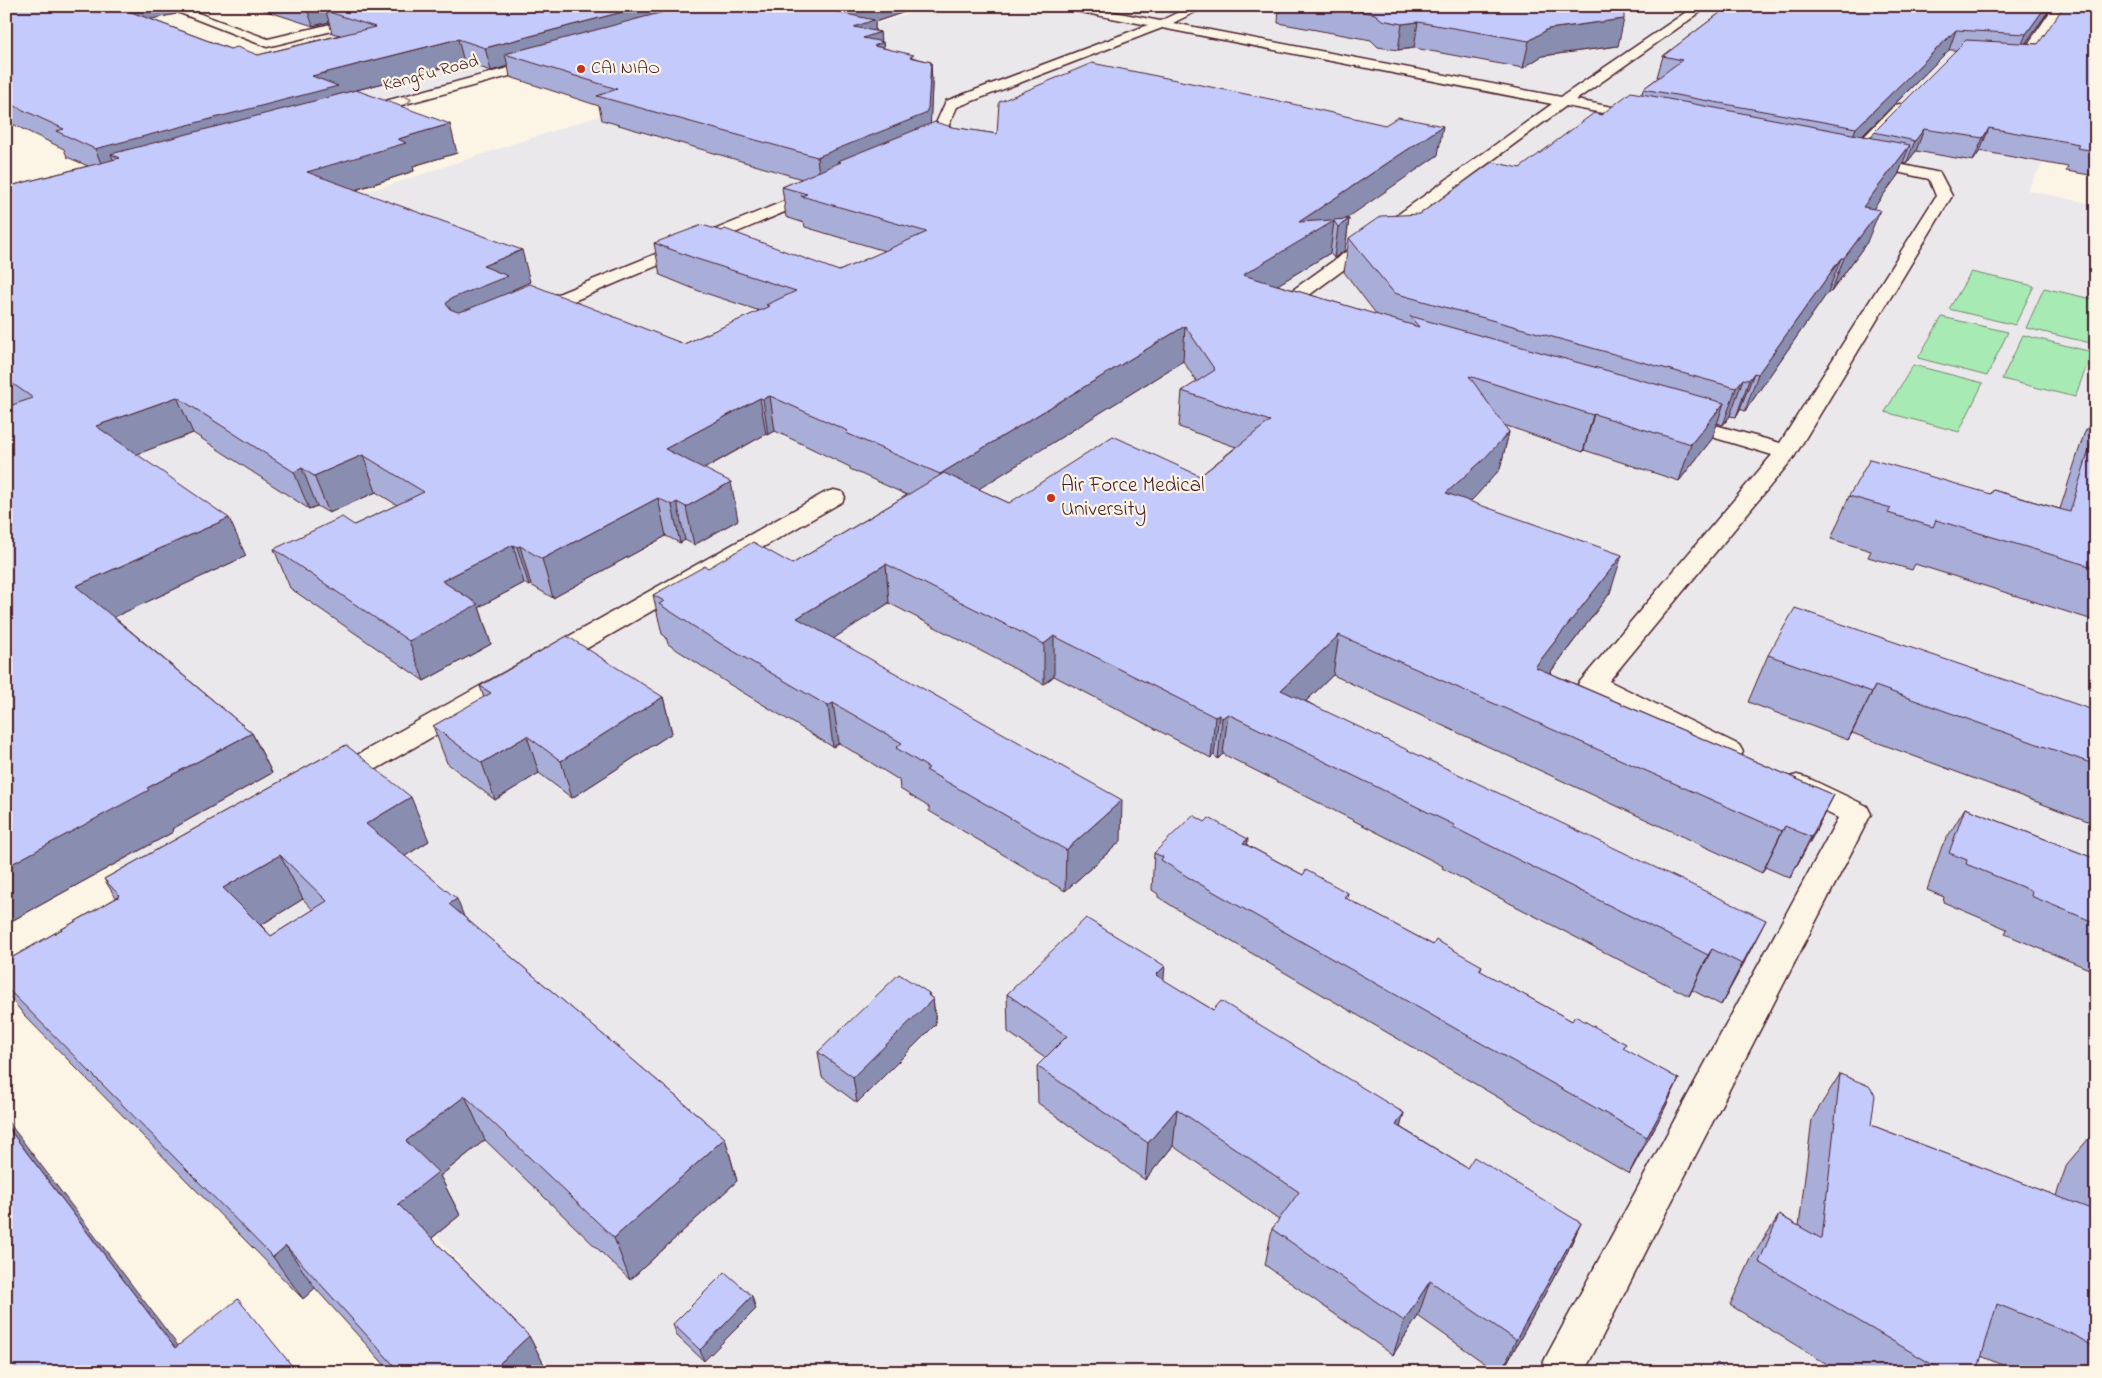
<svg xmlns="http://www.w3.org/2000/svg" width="2102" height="1378" font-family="'Indie Flower',sans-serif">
	<rect width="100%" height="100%" fill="#fcf5e5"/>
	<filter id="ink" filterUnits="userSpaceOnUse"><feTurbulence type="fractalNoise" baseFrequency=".02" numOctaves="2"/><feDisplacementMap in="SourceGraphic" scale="10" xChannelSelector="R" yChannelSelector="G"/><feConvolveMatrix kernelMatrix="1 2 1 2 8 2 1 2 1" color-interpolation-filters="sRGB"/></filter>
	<g filter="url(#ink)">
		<polygon fill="#ebe8ec" points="434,6 927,6 694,83 586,56 258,148 241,218 386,186 931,6 2087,6 2093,81 2027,190 2096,205 2096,1372 554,1372 6,737 6,253 365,51 318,33"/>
		<g fill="#a7eab4" stroke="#788470">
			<polygon points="1971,272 2034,286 2015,325 1949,309"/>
			<polygon points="2044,288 2096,300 2095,344 2026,328"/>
			<polygon points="1942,317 2008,332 1987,376 1918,358"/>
			<polygon points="2023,335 2092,352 2075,397 2002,379"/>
			<polygon points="1913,365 1983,383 1959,432 1885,412"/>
		</g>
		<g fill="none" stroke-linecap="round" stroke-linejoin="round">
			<g stroke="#4a1f2b" stroke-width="3">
				<g id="street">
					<polygon points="162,6 179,6 268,39 406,6 428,6 426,8 267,47"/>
					<path d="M 1059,6 L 1084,6 L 1160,21 L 1191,6 L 1207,6 L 1173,23 L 1561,97 L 1695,6 L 1709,6 L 1576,100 L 1648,114 L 1650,117 L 1648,120 L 1643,121 L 1566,106 L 1297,304 L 1304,306 L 1306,310 L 1304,314 C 1295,316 1279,314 1274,306 L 1276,302 L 1552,104 L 1162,28 L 957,107 L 939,147 L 919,154 L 914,153 L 912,150 L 914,147 L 928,141 L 946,101 L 1148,25 L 1065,9 Z"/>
					<polygon points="2054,6 2066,6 2028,63 2001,61 1999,58 2001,55 2020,56"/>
					<polygon points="1900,104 1907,108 1905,111 1862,156 1940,173 1952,196 1794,457 1609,681 1739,745 1743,752 1739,759 1729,762 1719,759 1582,690 1578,684 1772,455 1672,425 1668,421 1672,417 1679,415 1780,443 1936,196 1929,179 1846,161 1843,158 1895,105"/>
					<polygon points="819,187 825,189 827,192 825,195 538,316 531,318 524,316 522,312 524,308"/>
					<polygon points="834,490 842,492 845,497 842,502 345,787 335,790 325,787 320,780 325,773 826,492"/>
					<polygon points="1797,775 1808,778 1867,806 1871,814 1584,1372 1539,1372 1546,1357 1838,818 1786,792 1782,785 1786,778"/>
				</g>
			</g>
			<g stroke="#4a1f2b" stroke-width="3">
				<polygon id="secondary" points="545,58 550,59 551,62 550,65 357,117 350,113 352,110"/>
			</g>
			<use href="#street" fill="#fcf5e5" fill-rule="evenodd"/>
			<use href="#secondary" fill="#fcf5e5" fill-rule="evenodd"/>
		</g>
		<g fill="#a9aed9" stroke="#4a1f2b" fill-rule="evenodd">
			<path d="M 6,6 L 176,14 L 150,19 L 230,49 L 258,55 L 340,35 L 332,33 L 329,22 L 313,26 L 251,6 L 922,6 L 875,22 L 875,31 L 880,32 L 881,42 L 883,42 L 884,48 L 915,58 L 931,62 L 932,85 L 930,124 L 997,134 L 1438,155 L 1344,219 L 1349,219 L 1345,250 L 1334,258 L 1330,253 L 1277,285 L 1377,315 L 1344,272 L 1349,238 L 1420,214 L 1520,168 L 1601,115 L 1642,94 L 1643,89 L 1659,77 L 1657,77 L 1663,56 L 1729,6 L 2052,6 L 2026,43 L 2038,44 L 2096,6 L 2096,176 L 2066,171 L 2068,167 L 1980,151 L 1973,161 L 1916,151 L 1906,164 L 1903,163 L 1898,175 L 1873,209 L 1867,242 L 1831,292 L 1828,292 L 1745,411 L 1740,409 L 1736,417 L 1730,416 L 1723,425 L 1717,423 L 1712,439 L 1679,481 L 1584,450 L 1583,452 L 1504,425 L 1509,432 L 1500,469 L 1470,502 L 1610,593 L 1550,673 L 1834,795 L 1813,836 L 1790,878 L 1765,867 L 1762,873 L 1333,675 L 1306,701 L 1745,961 L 1721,1005 L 1692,990 L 1689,996 L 1442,868 L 1443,866 L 1223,754 L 1218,759 L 1214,755 L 1211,758 L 1054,676 L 1044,684 L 889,603 L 833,638 L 1121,841 L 1065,891 L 929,811 L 929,807 L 900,789 L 899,780 L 839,743 L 833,747 L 729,684 L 668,644 L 666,637 L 662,634 L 653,595 L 708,568 L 792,564 L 907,495 L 850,469 L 850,467 L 775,431 L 768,435 L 766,434 L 704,469 L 738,520 L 694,545 L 685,540 L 680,543 L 666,536 L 553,598 L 531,585 L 529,586 L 524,583 L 479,607 L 491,644 L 424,681 L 290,588 L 274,549 L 354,525 L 397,505 L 376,492 L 329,513 L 317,506 L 309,509 L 193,433 L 136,454 L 246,556 L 114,617 L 252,733 L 272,773 L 172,829 L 173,832 L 6,924 L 6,407 L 12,405 L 6,401 L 6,187 L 88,166 L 67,157 L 64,149 L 6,121 ZM 1949,50 L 1956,50 L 1874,132 L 1872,137 L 1863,136 ZM 464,62 L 491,71 L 508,66 L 510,77 L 599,106 L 602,120 L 802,179 L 782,187 L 786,217 L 804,223 L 805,227 L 885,251 L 839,271 L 654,243 L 660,275 L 699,291 L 760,311 L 684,344 L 512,291 L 512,290 L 530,282 L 356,190 L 414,171 L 413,166 L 457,153 L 357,90 ZM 1183,361 L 1197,382 L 1182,391 L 1179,427 L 1236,447 L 1200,476 L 1009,503 L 978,489 Z"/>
			<polygon points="185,6 212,6 195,10"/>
			<polygon points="1279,6 1587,6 1618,46 1542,56 1523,68 1414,48 1398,50 1378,47 1371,40 1278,23"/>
			<polygon points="2096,412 2096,621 1915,564 1912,570 1868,557 1871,551 1831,539 1849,496 1991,494 1993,490 2060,509 2084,434"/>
			<polygon points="1768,655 2096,711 2096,824 1852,733 1848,740 1748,702"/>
			<polygon points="480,686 663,697 672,733 572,798 539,773 495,800 447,763 433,726 484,698"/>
			<path d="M 346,745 L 429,841 L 405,856 L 464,917 L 725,1138 L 737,1181 L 630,1280 L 485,1140 L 440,1176 L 460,1215 L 432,1238 L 529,1336 L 548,1372 L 391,1372 L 315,1288 L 303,1299 L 24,1015 L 6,992 L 6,961 L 116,898 L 104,879 ZM 303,899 L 313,910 L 271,936 L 261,925 Z"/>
			<polygon points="1965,808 2096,859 2096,972 2005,934 2007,929 1943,902 1944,897 1927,890 1942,846"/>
			<polygon points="1247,845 1303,875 1348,893 1347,899 1433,945 1482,966 1480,971 1572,1021 1626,1044 1623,1049 1679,1079 1661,1116 1629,1174 1188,916 1158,897 1158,894 1152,890 1154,853"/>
			<polygon points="1163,980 1213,1010 1404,1113 1400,1127 1467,1168 1581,1223 1564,1259 1502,1372 1497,1372 1418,1316 1393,1355 1265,1265 1272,1229 1279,1220 1173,1146 1145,1180 1038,1103 1037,1066 1045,1058 1008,1032 1007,994"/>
			<polygon points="929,993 929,996 933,999 936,1024 857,1103 822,1077 818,1052"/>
			<polygon points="1840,1074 1871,1125 2056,1196 2067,1164 2096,1130 2096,1372 2018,1372 1981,1356 1977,1372 1840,1372 1730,1305 1751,1259 1779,1215 1799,1226 1812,1119"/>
			<polygon points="756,1309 704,1361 677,1336 673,1324"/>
		</g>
		<g fill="#898db0" stroke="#4a1f2b">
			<polygon points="111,6 174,6 176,14 118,26"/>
			<polygon points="193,6 212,6 195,10"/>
			<polygon points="306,6 397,6 326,11 329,22 313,26"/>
			<polygon points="645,6 728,6 505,54 508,66 491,71 485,48"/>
			<polygon points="856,6 922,6 875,22 875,34 880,32 881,43 883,42 885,65 837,12"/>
			<polygon points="2046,6 2052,6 2018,54 2026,34"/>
			<polygon points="1624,19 1618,46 1542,56 1523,68 1529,41 1548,29"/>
			<polygon points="1418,22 1414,48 1398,50 1402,24"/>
			<polygon points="1956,30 1949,50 1847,151 1856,128"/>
			<polygon points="458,39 464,62 341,94 120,158 111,154 119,172 106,175 95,149 312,76"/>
			<polygon points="931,62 932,85 930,133 841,162 838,161 840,176 820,184 817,157"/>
			<polygon points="450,124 457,153 413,166 414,171 317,202 307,172 398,139"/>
			<polygon points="1443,126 1438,155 1337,225 1334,221 1330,253 1240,308 1243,275 1299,222"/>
			<polygon points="1989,128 1980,151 1973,161 1983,138"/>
			<polygon points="1924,129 1916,151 1906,164 1915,141"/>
			<polygon points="1910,145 1898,175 1851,239 1863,207"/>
			<polygon points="1880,210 1867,242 1831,292 1844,258"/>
			<polygon points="1349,219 1345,250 1334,258 1338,227"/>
			<polygon points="522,250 530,282 512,290 517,309 460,332 446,304 450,299 483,266"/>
			<polygon points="1841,258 1828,292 1745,411 1758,374"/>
			<polygon points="1185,326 1183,361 942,512 940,474"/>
			<polygon points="1754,373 1740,409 1736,417 1749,380"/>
			<polygon points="1743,379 1730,416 1723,425 1736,388"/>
			<polygon points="770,396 775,431 768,435 763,399"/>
			<polygon points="177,397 193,433 114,463 96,426"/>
			<polygon points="760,398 766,434 673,486 665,449"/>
			<polygon points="1724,403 1712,439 1679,481 1691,444"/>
			<polygon points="1594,414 1584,450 1583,452 1593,415"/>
			<polygon points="1509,432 1500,469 1475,497 1438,531 1446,493"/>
			<polygon points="363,455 376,492 329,513 314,476"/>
			<polygon points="302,468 317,506 309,509 294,472"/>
			<polygon points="731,482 738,520 694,545 686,507"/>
			<polygon points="658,498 666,536 553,598 542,559"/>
			<polygon points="677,502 685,540 680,543 672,505"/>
			<polygon points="229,518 246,556 97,625 76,586"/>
			<polygon points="513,545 524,583 479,607 491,644 424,681 409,641 442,581"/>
			<polygon points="520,546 531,585 529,586 517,547"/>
			<polygon points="1622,555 1610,593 1524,707 1535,667"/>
			<polygon points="886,564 889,603 803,658 797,618"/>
			<polygon points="1339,635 1333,675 1276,730 1281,690"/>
			<polygon points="1054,636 1054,676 1044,684 1044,644"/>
			<polygon points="1875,686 1852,733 1848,740"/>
			<polygon points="663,697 672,733 572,798 561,761"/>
			<polygon points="833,703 839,743 833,747 828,706"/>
			<polygon points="1228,714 1223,754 1218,759 1222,718"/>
			<polygon points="1219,715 1214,755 1211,758 1215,717"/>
			<polygon points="252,733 272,773 172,829 173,832 6,924 6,867 147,788"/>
			<polygon points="527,736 539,773 495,800 482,763"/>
			<polygon points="1834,795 1813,836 1790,878 1811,837"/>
			<polygon points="411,797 429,841 386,868 366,824"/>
			<polygon points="1122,800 1121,841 1065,891 1066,850"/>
			<polygon points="1785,826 1765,867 1762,873 1782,831"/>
			<polygon points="1248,839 1243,876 1243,843"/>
			<polygon points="280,855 303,899 248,933 223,888"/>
			<polygon points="457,899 475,944 449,904"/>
			<polygon points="1766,920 1745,961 1721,1005 1742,964"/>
			<polygon points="1712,949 1692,990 1689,996 1708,955"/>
			<polygon points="1165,966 1162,1003 1156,975"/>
			<polygon points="929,993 930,1002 933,999 936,1024 857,1103 853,1077"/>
			<polygon points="1679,1079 1661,1116 1629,1174 1647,1137"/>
			<polygon points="465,1096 485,1140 440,1176 460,1215 422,1246 398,1204 406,1141"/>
			<polygon points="1177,1109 1173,1146 1145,1180 1148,1143"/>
			<polygon points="1404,1113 1394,1150 1396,1125"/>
			<polygon points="6,1119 198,1372 175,1348 6,1125"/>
			<polygon points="725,1138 737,1181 630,1280 614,1238"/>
			<polygon points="1581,1223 1564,1259 1502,1372 1516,1340"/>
			<polygon points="286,1246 315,1288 303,1299 273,1257"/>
			<polygon points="1430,1281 1418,1316 1393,1355 1404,1321"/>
			<polygon points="752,1296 756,1309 704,1361 700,1350"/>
			<polygon points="529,1336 548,1372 505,1372 500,1363"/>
		</g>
		<g fill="#c4cafc" stroke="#4a1f2b" fill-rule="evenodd">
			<polygon points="6,6 115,6 230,49 237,47 258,55 375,27 326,11 347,6 645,6 485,48 458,39 312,76 338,86 95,149 56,131 64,129 6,102"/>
			<polygon points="686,6 856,6 837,12 874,20 854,27 880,32 863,38 883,42 874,46 914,55 910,57 931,62 928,108 925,114 817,157 597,96 617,89 505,54"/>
			<polygon points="1332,6 1587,6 1624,12 1624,19 1548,29 1529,41 1418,22 1402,24 1382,20 1375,14"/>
			<polygon points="1729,6 2046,6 2026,34 1956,30 1856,128 1643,89 1682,60 1663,56"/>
			<polygon points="2064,6 2096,6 2096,151 2077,148 2079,144 1989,128 1983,138 1924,129 1915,141 1874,132 1966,40 2038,44"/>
			<polygon points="1092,63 1275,100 1385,125 1398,117 1443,126 1299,222 1349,219 1338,227 1334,221 1243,275 1419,327 1410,316 1724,403 1691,444 1594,414 1593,415 1469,376 1509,432 1483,460 1446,493 1622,555 1535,667 1834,795 1811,837 1785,826 1782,831 1339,635 1281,690 1766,920 1742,964 1712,949 1708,955 1453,827 1454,825 1228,714 1222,718 1219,715 1215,717 1054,636 1044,644 886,564 797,618 1122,800 1066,850 926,770 929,768 896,748 902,743 833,703 828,706 721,644 659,604 664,601 653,595 705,566 708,568 753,542 792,564 944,473 1009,503 1113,436 1200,476 1270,421 1182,391 1215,370 1185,326 940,474 846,433 848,431 770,396 763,399 760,398 665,449 731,482 686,507 677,502 672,505 658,498 542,559 520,546 517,547 513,545 442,581 478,604 409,641 274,549 342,517 354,525 424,492 363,455 314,476 302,468 294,472 177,397 96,426 229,518 76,586 252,733 147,788 149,790 6,867 6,407 33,398 6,379 6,187 120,158 111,154 356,90 450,124 398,139 406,143 307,172 522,250 483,266 508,276 450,299 446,304 450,309 458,312 466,310 530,284 684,344 770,306 766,305 796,291 694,258 654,243 702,225 722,231 725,229 839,271 927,232 801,196 807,194 782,187 841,162 838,161 935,122 952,127 997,134 999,102"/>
			<polygon points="1631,92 1910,145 1863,207 1880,210 1844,258 1841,258 1758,374 1754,373 1749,380 1743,379 1736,388 1394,293 1349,238 1381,216 1420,214 1492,162 1520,168 1594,113 1601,115"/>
			<polygon points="2096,427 2096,568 1936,520 1933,527 1888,513 1891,508 1849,496 1870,459 1991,494 1993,490 2070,512"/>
			<polygon points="1795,608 2096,711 2096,765 1875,686 1872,692 1768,655"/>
			<polygon points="567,636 663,697 561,761 527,736 482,763 433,726 491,693 480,686"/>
			<path d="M 346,745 L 411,797 L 366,824 L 457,899 L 449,904 L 725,1138 L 614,1238 L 465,1096 L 406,1141 L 438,1172 L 398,1204 L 529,1336 L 500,1363 L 508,1372 L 400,1372 L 286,1246 L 273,1257 L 6,987 L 6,961 L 120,896 L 104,879 ZM 280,855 L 327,901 L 271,936 L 223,888 Z"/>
			<polygon points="1965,808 2096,859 2096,923 2031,896 2032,891 1966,864 1967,860 1949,853"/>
			<polygon points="1193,815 1205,822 1209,818 1248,839 1243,843 1303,875 1306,870 1348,893 1344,897 1433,945 1436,940 1482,966 1479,970 1572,1021 1575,1016 1626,1044 1623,1048 1679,1079 1647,1137 1191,879 1161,860 1163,857 1154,853"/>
			<polygon points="1086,918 1165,966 1156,975 1213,1010 1221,1001 1404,1113 1396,1125 1467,1168 1474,1157 1581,1223 1516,1340 1430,1281 1404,1321 1272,1229 1299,1192 1177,1109 1148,1143 1037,1066 1067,1036 1007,994"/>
			<polygon points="899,974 929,993 928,995 933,999 853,1077 818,1052"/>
			<polygon points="1840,1074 1869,1086 1875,1095 1871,1125 2096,1211 2096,1348 2074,1335 1997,1304 1977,1372 1945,1372 1759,1262 1779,1215 1822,1239"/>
			<polygon points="6,1125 175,1348 238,1299 297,1372 6,1372"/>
			<polygon points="725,1272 752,1296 700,1350 673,1324"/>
			<polygon points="1717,1363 1730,1372 1713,1372"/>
		</g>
		<defs><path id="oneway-chevron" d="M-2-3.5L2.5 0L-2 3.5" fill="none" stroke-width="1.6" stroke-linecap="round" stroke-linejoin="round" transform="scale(1.25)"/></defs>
		<use stroke="#a38a88" href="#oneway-chevron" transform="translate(408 100) rotate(-15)"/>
	</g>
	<g fill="#c8321e" stroke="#fcf5e5" stroke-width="2">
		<circle cx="581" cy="69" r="5"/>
		<circle cx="1051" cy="498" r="5"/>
	</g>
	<g text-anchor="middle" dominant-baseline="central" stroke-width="4.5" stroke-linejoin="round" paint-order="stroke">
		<g font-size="18" fill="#4a1f2b" stroke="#fcf5e5" text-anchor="start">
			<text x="591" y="69">CAI NIAO</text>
		</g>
		<g font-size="18" fill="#4a1f2b" stroke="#fcf5e5">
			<text transform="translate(431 74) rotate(-15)">Kangfu Road</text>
		</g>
		<g font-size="21" fill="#4a1f2b" stroke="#fcf5e5" text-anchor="start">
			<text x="1061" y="486">Air Force Medical<tspan x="1061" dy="24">University</tspan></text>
		</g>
	</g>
	<rect width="2102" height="1378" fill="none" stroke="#fcf5e5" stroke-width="25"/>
	<rect x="12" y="12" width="2077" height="1353" fill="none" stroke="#4a1f2b" stroke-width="2" filter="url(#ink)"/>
</svg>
